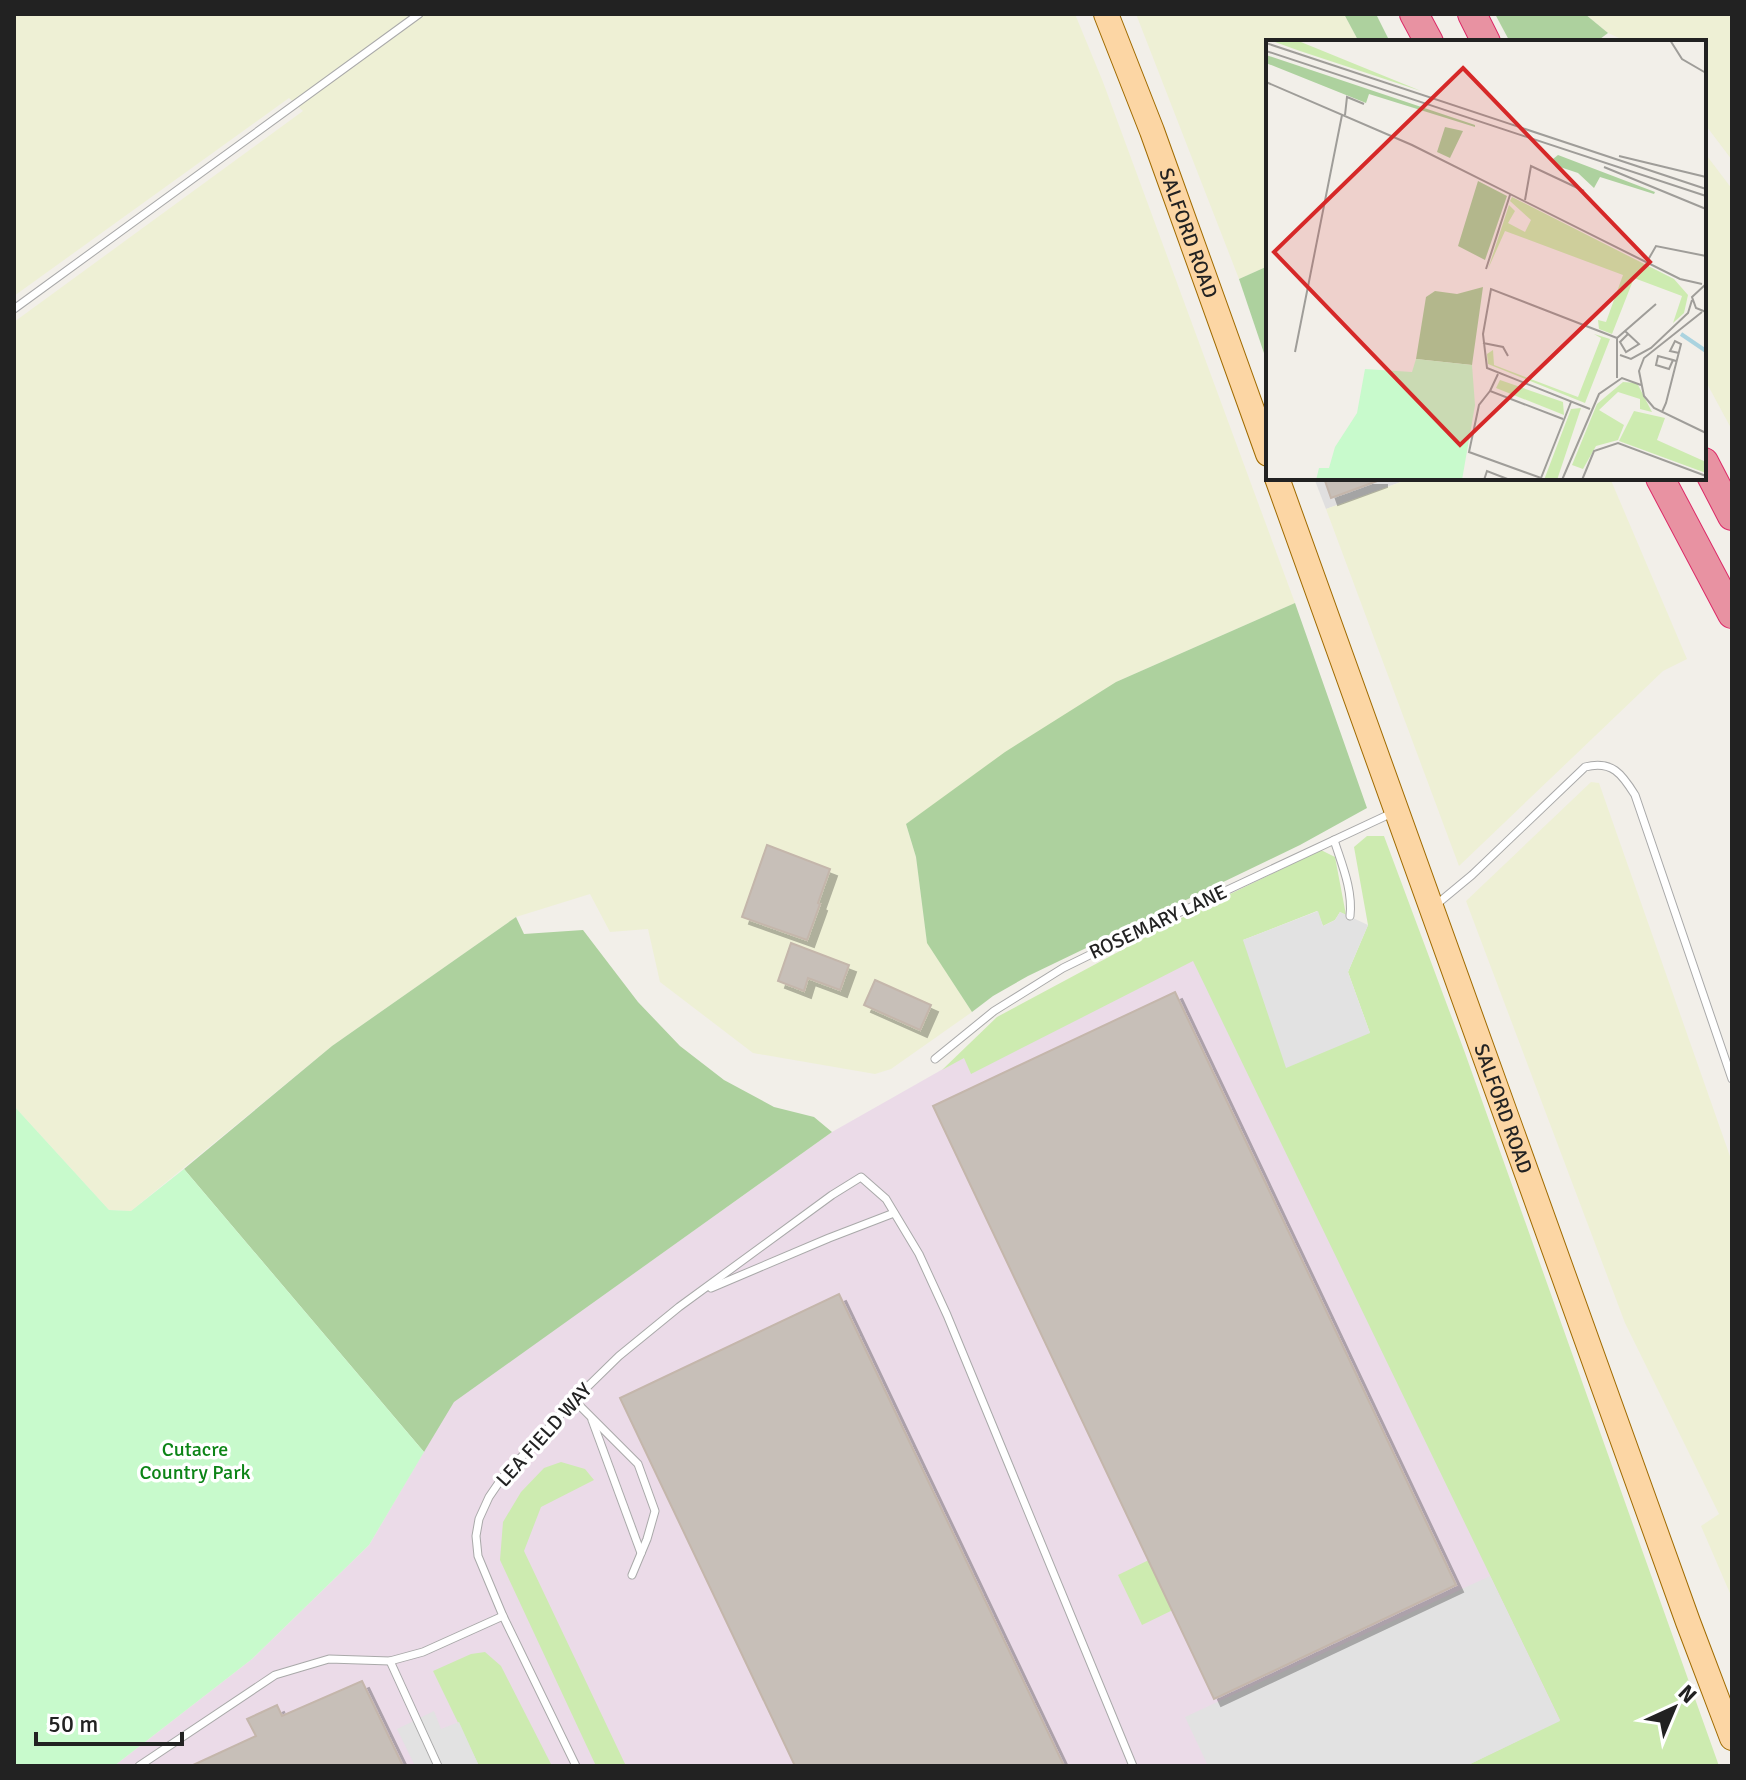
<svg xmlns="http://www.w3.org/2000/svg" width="1746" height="1780" font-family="Signika,sans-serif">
	<defs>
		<filter id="shadow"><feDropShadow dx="7" dy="7" stdDeviation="0" flood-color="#0004"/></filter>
	</defs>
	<rect width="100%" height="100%" fill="#f2efe9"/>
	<polygon fill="#e0dfdf" points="1314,478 1412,478 1326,509"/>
	<polygon fill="#ebdbe8" points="1169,941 1210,942 1591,1766 114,1766 252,1659 369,1545 453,1402 832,1132"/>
	<g fill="#eef0d5">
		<polygon points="14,14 1075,14 1103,82 1295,603 1116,682 906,824 916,857 927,942 972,1012 891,1069 875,1074 753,1053 660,982 648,929 610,932 590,894 516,917 332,1046 131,1211 109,1210 14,1106 14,322 303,111 289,98 14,296"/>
		<polygon points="1136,14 1344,14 1359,42 1268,42 1268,266 1239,279"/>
		<polygon points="1585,14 1732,14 1732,160 1704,123 1704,42 1628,42 1608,33"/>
		<polygon points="1704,152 1732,189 1732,430 1704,378"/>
		<polygon points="1412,478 1610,478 1687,659 1663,671 1459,866 1326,509"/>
		<polygon points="1591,782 1599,783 1732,1162 1732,1598 1701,1526 1719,1514 1625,1323 1466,901"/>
	</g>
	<g fill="#cdebb0">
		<polygon points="1367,836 1384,836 1465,1053 1719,1766 1466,1766 1560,1720 1193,961 971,1074 964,1058 942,1070 997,1017 1189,914 1321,850 1335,857 1346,915 1340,912 1335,920 1323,926 1317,911 1243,940 1370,1033 1348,972 1368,925 1354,847"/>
		<polygon points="561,1462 585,1469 594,1480 541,1507 524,1551 626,1766 596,1766 500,1560 503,1522 521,1492 544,1468"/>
		<polygon points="1153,1558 1177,1608 1142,1625 1118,1575"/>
		<polygon points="485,1652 501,1666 552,1766 479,1766 433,1671 471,1654"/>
	</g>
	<g fill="#add19e">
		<polygon points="1344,14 1376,14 1390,42 1359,42"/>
		<polygon points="1495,14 1585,14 1608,33 1596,42 1510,42"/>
		<polygon points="1268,266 1268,365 1239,279"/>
		<polygon points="1295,603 1367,808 1300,845 1028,976 993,996 972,1012 927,943 916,857 906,824 1005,752 1116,682"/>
		<polygon points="516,917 524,934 583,930 638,1002 680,1046 724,1080 774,1107 814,1117 832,1132 454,1402 424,1452 184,1169 332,1046"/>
	</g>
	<polygon fill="#c8facc" points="14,1106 109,1210 131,1211 184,1169 424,1452 369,1545 252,1659 114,1766 14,1766"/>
	<g fill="#e2e2e2">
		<polygon points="1318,911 1323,926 1335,920 1340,912 1368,925 1348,972 1370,1033 1286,1068 1243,940"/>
		<polygon points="1490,1576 1560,1721 1466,1766 1208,1766 1185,1717"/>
		<polygon points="434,1711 441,1729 459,1722 479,1766 415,1766 397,1729"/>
	</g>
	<g fill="#c7bfb8" stroke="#c4b6ab" stroke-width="2" filter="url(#shadow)">
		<polygon points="1324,478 1380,478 1380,480 1331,498"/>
		<polygon points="767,845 830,869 818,903 820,904 807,940 742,917"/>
		<polygon points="791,943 849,965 840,990 808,978 804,991 778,981"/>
		<polygon points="875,980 931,1005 920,1030 864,1005"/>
		<polygon points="1175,992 1456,1585 1214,1699 933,1106"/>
		<polygon points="839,1294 1064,1766 795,1766 620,1398"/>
		<polygon points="362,1681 403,1766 191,1766 256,1736 247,1719 277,1705 282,1716"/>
	</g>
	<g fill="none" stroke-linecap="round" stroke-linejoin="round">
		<g stroke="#a9a9a9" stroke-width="9">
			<g id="lane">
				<polyline points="14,309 419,14"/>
				<path d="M 1334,840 C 1342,865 1353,890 1350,916"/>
				<path d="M 1437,904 L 1472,875 L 1585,767 C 1612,760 1622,774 1635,795 L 1732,1079"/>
				<polyline points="935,1059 994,1011 1063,968 1112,944 1392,813"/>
				<polyline points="711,1288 829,1238 894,1213"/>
				<polyline points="574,1400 638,1464 655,1511 647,1539 632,1575"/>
				<polyline points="592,1420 641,1553"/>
				<polyline points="139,1766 275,1675 329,1659 390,1661"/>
				<polyline points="438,1766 390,1661 423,1652 503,1616"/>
				<polyline points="576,1766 503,1616 478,1556 476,1536 479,1519 489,1497 502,1478 574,1400 619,1356 679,1307 832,1195 861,1177 886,1199 919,1254 947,1315 1133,1766"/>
			</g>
		</g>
		<g stroke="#a06b00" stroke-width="26">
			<g id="primary">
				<path id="s1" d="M 1106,14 L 1152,131 L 1268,454"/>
				<path id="s2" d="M 1277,478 L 1688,1622 L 1732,1738"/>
			</g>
		</g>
		<g stroke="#dc2a67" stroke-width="30">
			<g id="highway">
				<polyline points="1414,14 1429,42"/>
				<polyline points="1472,14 1486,42"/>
				<polyline points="1704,462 1732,516"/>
				<polyline points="1660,478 1732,614"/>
			</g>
		</g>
		<use href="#lane" stroke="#fff" stroke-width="7"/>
		<use href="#primary" stroke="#fcd6a4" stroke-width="24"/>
		<use href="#highway" stroke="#e892a2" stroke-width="28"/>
	</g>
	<g text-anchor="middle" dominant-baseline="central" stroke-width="7" stroke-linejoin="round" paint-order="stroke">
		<g font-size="20" fill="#222" stroke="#fff">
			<text stroke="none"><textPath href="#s1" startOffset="234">SALFORD ROAD</textPath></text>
			<text transform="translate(1158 922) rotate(-25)">ROSEMARY LANE</text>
			<text stroke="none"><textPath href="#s2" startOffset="670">SALFORD ROAD</textPath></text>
			<text transform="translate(544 1435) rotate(-48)">LEA FIELD WAY</text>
		</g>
		<g font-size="20" fill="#0c8416" stroke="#fff">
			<text x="195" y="1449">Cutacre<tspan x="195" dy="23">Country Park</tspan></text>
		</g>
	</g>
	<g transform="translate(1266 40)">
		<rect width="440" height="440" fill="#f2efe9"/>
		<path d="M 3,0 L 30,0 L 155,51 L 34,11 ZM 246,157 L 408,239 L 422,255 L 418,273 L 407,283 L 416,256 L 368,238 L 346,294 L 333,289 L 332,280 L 340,282 L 357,235 L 239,191 L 222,229 L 243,165 L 249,171 L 242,183 L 259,192 L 265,180 L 244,161 ZM 328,294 L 344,299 L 319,363 L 222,324 L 221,314 L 227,310 L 228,325 L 312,357 L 335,298 ZM 234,340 L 297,362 L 298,375 L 230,348 ZM 357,342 L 371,343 L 386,372 L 374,369 L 374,359 L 352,352 L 333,370 L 358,385 L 352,400 L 330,406 L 317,429 L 306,425 L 331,364 ZM 315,368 L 291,440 L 278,440 L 305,369 ZM 368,371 L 399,378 L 391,400 L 440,422 L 440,433 L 353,401 Z" fill="#cdebb0"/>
		<path d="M 0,15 L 209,85 L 209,87 L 103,54 L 100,63 L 0,23 ZM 179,87 L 197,91 L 184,118 L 171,112 ZM 292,115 L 389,152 L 388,154 L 334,137 L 328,148 L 312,133 L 291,126 L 287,119 ZM 212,141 L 241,156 L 219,220 L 192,206 ZM 217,247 L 206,325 L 150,319 L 160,257 L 169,251 L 191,254 Z" fill="#add19e"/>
		<path d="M 150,319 L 206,325 L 209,365 L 196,440 L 50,440 L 53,428 L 63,428 L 69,407 L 91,373 L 99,329 L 146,332 Z" fill="#c8facc"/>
		<path fill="none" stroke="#aad3df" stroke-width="4" d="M 415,294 L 440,311"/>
		<path fill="none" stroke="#9f9d99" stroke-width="2" d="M 404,0 L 416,19 L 440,33M 0,3 L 440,149M 0,11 L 440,156M 0,42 L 146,105 L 414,239 L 436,244M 79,75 L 81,57 L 98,64M 353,116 L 440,137M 338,127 L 440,169M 259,160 L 265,126 L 318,151M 382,220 L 390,206 L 440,216M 220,229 L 244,155M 440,244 L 426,257 L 430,268 L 440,272M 436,272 L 378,318 L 373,331 L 378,356 L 388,368 L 440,393M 359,291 L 373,304 L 360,312 L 354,302 L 362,294M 217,303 L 237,307 L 242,316M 29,312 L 76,75M 354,315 L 365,319 L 385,308 L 422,273 L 426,260M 407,320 L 403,329 L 390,325 L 392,316 L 407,320 L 410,321M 232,334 L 224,351 L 297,379M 351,338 L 351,298 L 390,264M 224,351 L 213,365 L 203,412 L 275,438 L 305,362M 324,369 L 221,328 L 217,294 L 225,249 L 351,298M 396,372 L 400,363 L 415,304 L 409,301 L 404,311 L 413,313M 218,440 L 221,431 L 244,440M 296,440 L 333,354 L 356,338 L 375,345M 316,440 L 328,411 L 352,403 L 440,436"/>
		<path fill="#d62828" fill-opacity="0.15" stroke="#d62828" stroke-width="4" d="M 197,28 L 384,222 L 194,405 L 8,212 Z"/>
		<rect width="440" height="440" fill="none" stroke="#222" stroke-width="4"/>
	</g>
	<rect width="1746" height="1780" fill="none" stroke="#222222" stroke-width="32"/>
	<g transform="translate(1674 1708) rotate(44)" stroke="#ffffff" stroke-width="6" paint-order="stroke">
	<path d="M0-6L14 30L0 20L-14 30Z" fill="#222222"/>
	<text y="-12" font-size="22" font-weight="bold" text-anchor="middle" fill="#222222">N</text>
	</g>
	<path d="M36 1732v12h146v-12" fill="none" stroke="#222222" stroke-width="4"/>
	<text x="48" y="1732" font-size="24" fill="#222222" stroke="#ffffff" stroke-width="6" paint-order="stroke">50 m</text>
</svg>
